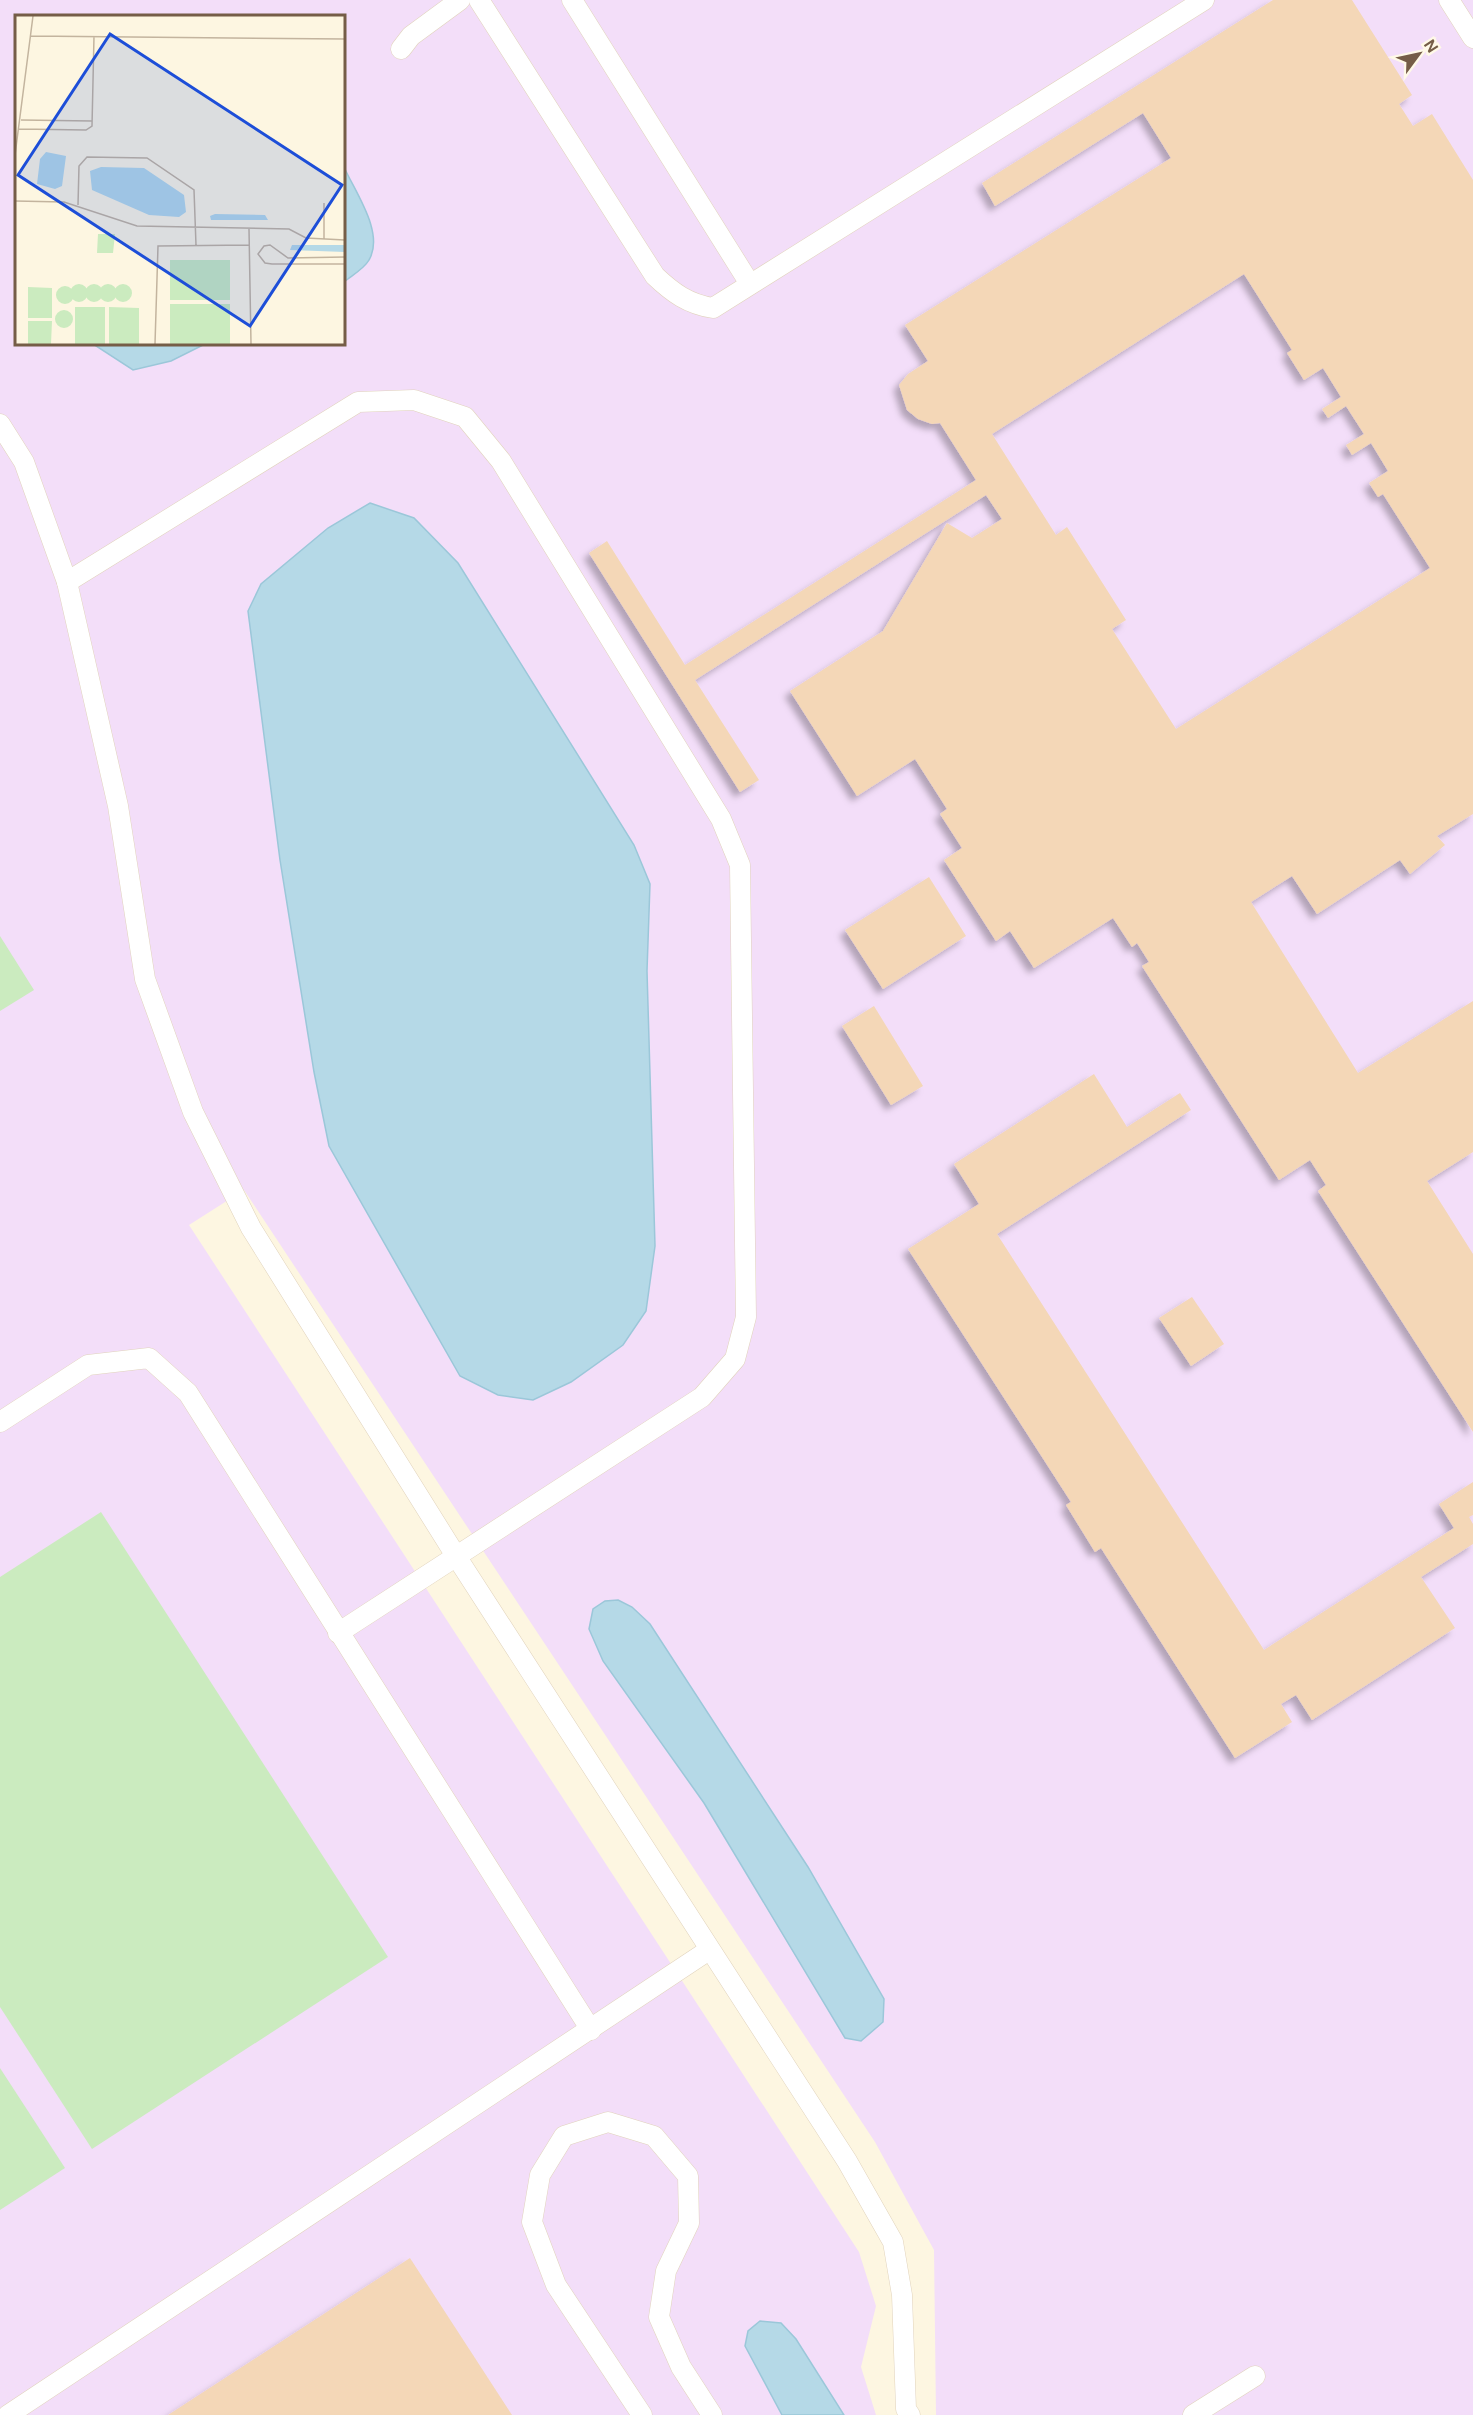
<svg xmlns="http://www.w3.org/2000/svg" width="1473" height="2415" font-family="'DM Sans',sans-serif">
	<defs>
		<filter id="shadow"><feDropShadow dx="-5.5" dy="5.5" stdDeviation="3" flood-color="#0004"/></filter>
	</defs>
	<rect width="100%" height="100%" fill="#fdf6e1"/>
	<path fill="#f3def9" fill-rule="evenodd" d="M 0,0 L 1473,0 L 1473,2415 L 936,2415 L 934,2250 L 875,2142 L 244,1190 L 189,1225 L 859,2252 L 876,2306 L 861,2367 L 876,2415 L 0,2415 ZM 16,16 L 344,16 L 344,344 L 16,344 Z"/>
	<g fill="#cbebbf">
		<polygon points="0,936 34,990 0,1011"/>
		<polygon points="101,1512 388,1957 92,2149 0,2007 0,1577"/>
		<polygon points="0,2068 65,2168 0,2210"/>
	</g>
	<g fill="#b5d9e7" stroke="#9bc7d9" stroke-width="1.5">
		<path d="M 344,167 C 355,192 385,233 369,260 C 364,269 351,276 344,282 Z"/>
		<polygon points="93,344 205,344 171,361 133,370"/>
		<polygon points="370,503 414,518 458,563 634,845 650,884 647,971 655,1246 646,1311 623,1345 571,1382 533,1400 498,1395 460,1376 329,1146 314,1072 280,860 248,611 261,584 328,528"/>
		<polygon points="618,1600 632,1607 650,1624 808,1867 884,1999 883,2022 861,2041 845,2038 704,1803 603,1661 589,1629 593,1609 605,1601"/>
		<polygon points="760,2321 781,2323 796,2339 844,2415 782,2415 745,2346 748,2331"/>
	</g>
	<g fill="#f4d7b7" fill-rule="evenodd" filter="url(#shadow)">
		<path d="M 1273,0 L 1352,0 L 1412,95 L 1399,104 L 1413,126 L 1432,114 L 1473,180 L 1473,814 L 1437,836 L 1445,845 L 1410,874 L 1400,860 L 1317,914 L 1292,876 L 1251,902 L 1358,1073 L 1473,1001 L 1473,1152 L 1427,1181 L 1473,1254 L 1473,1432 L 1318,1191 L 1326,1185 L 1310,1160 L 1279,1180 L 1142,966 L 1149,962 L 1137,943 L 1132,947 L 1113,918 L 1034,968 L 1010,931 L 996,941 L 944,860 L 962,848 L 940,814 L 947,809 L 915,759 L 857,796 L 790,691 L 883,631 L 947,523 L 972,538 L 1002,519 L 986,495 L 695,680 L 759,780 L 740,792 L 589,553 L 607,541 L 685,665 L 976,480 L 940,423 L 932,424 L 918,419 L 907,410 L 899,385 L 908,374 L 928,361 L 905,325 L 1171,158 L 1143,113 L 995,206 L 982,183 ZM 1244,274 L 1292,350 L 1287,353 L 1304,380 L 1323,368 L 1341,397 L 1322,409 L 1328,418 L 1346,406 L 1364,434 L 1346,445 L 1352,455 L 1371,443 L 1388,471 L 1369,483 L 1378,497 L 1383,494 L 1430,568 L 1176,729 L 1112,629 L 1126,620 L 1067,527 L 1056,535 L 992,434 Z"/>
		<polygon points="929,877 966,936 883,989 845,930"/>
		<polygon points="874,1006 923,1086 891,1105 842,1026"/>
		<polygon points="1094,1074 1127,1127 1180,1093 1191,1110 997,1234 1264,1650 1454,1528 1439,1504 1473,1482 1473,1515 1469,1517 1473,1524 1473,1544 1421,1577 1455,1628 1312,1720 1296,1695 1281,1704 1292,1722 1235,1758 1101,1548 1095,1552 1066,1505 1071,1502 908,1249 979,1204 954,1164"/>
		<polygon points="1192,1297 1224,1344 1191,1366 1159,1318"/>
		<polygon points="410,2258 512,2415 168,2415"/>
	</g>
	<g fill="none" stroke-linecap="round" stroke-linejoin="round">
		<g stroke="#e1d3bc" stroke-width="21">
			<g id="service">
				<path d="M 479,0 L 655,276 C 673,293 688,304 713,308 L 1204,0"/>
				<polyline points="572,0 750,284"/>
				<polyline points="1449,0 1473,38"/>
				<polyline points="401,49 411,36 460,0"/>
				<polyline points="0,424 24,462 67,582 118,806 145,979 193,1112 251,1228 456,1556 847,2161 893,2242 902,2295 906,2409 910,2415"/>
				<polyline points="67,582 358,402 414,400 465,417 501,461 721,819 740,865 746,1317 735,1359 702,1397 338,1633"/>
				<polyline points="0,1422 88,1365 149,1358 188,1393 591,2030"/>
				<polyline points="8,2415 709,1950"/>
				<polyline points="642,2415 556,2285 532,2222 540,2175 564,2136 608,2122 654,2136 688,2176 689,2223 666,2271 659,2317 681,2367 712,2415"/>
				<polyline points="1193,2415 1255,2376"/>
			</g>
		</g>
		<use href="#service" stroke="#fff" stroke-width="20"/>
	</g>
	<g transform="translate(15 15)">
		<rect width="330" height="330" fill="#fdf6e1"/>
		<path d="M 83,219 L 100,219 L 98,238 L 82,238 ZM 155,245 L 215,245 L 215,285 L 155,285 ZM84 278a9 9 0 1 1 18 0a9 9 0 1 1-18 0ZM99 278a9 9 0 1 1 18 0a9 9 0 1 1-18 0ZM55 278a9 9 0 1 1 18 0a9 9 0 1 1-18 0ZM70 278a9 9 0 1 1 18 0a9 9 0 1 1-18 0ZM41 280a9 9 0 1 1 18 0a9 9 0 1 1-18 0ZM 13,272 L 37,273 L 37,303 L 13,303 ZM 155,289 L 215,289 L 215,329 L 155,329 ZM 60,292 L 90,292 L 90,329 L 60,329 ZM 94,292 L 124,293 L 124,329 L 94,329 ZM40 304a9 9 0 1 1 18 0a9 9 0 1 1-18 0ZM 13,306 L 37,306 L 36,329 L 13,329 Z" fill="#cbebbf"/>
		<path d="M 31,137 L 51,141 L 47,171 L 40,174 L 22,169 L 25,144 ZM 86,152 L 129,153 L 169,180 L 171,197 L 164,202 L 134,200 L 77,175 L 75,156 ZM 200,199 L 250,200 L 253,205 L 196,205 L 195,201 ZM 277,230 L 330,230 L 330,237 L 275,235 Z" fill="#b5d9e7"/>
		<path fill="none" stroke="#c3b49e" stroke-width="1.5" d="M 16,21 L 330,24M 6,105 L 77,106M 4,114 L 71,115 L 77,111 L 79,21M 0,140 L 18,1M 0,186 L 49,187 L 122,211 L 274,214 L 291,223 L 330,225M 63,190 L 64,151 L 72,142 L 132,143 L 179,175 L 181,230M 234,214 L 236,329M 309,224 L 309,188M 330,242 L 273,243 L 255,230 L 249,231 L 243,239 L 250,248 L 257,249 L 330,249M 140,329 L 143,231 L 235,230"/>
		<path fill="#1d4ed8" fill-opacity="0.15" stroke="#1d4ed8" stroke-width="3" d="M 95,19 L 327,170 L 235,311 L 3,160 Z"/>
		<rect width="330" height="330" fill="none" stroke="#755d47" stroke-width="3"/>
	</g>
	<g transform="translate(1419 54) rotate(57)" stroke="#fff9e8" stroke-width="4.5" paint-order="stroke">
	<path d="M0-4.5L10 22L0 15L-10 22Z" fill="#755d47"/>
	<text y="-9" font-size="16" font-weight="bold" text-anchor="middle" fill="#755d47">N</text>
	</g>
</svg>
